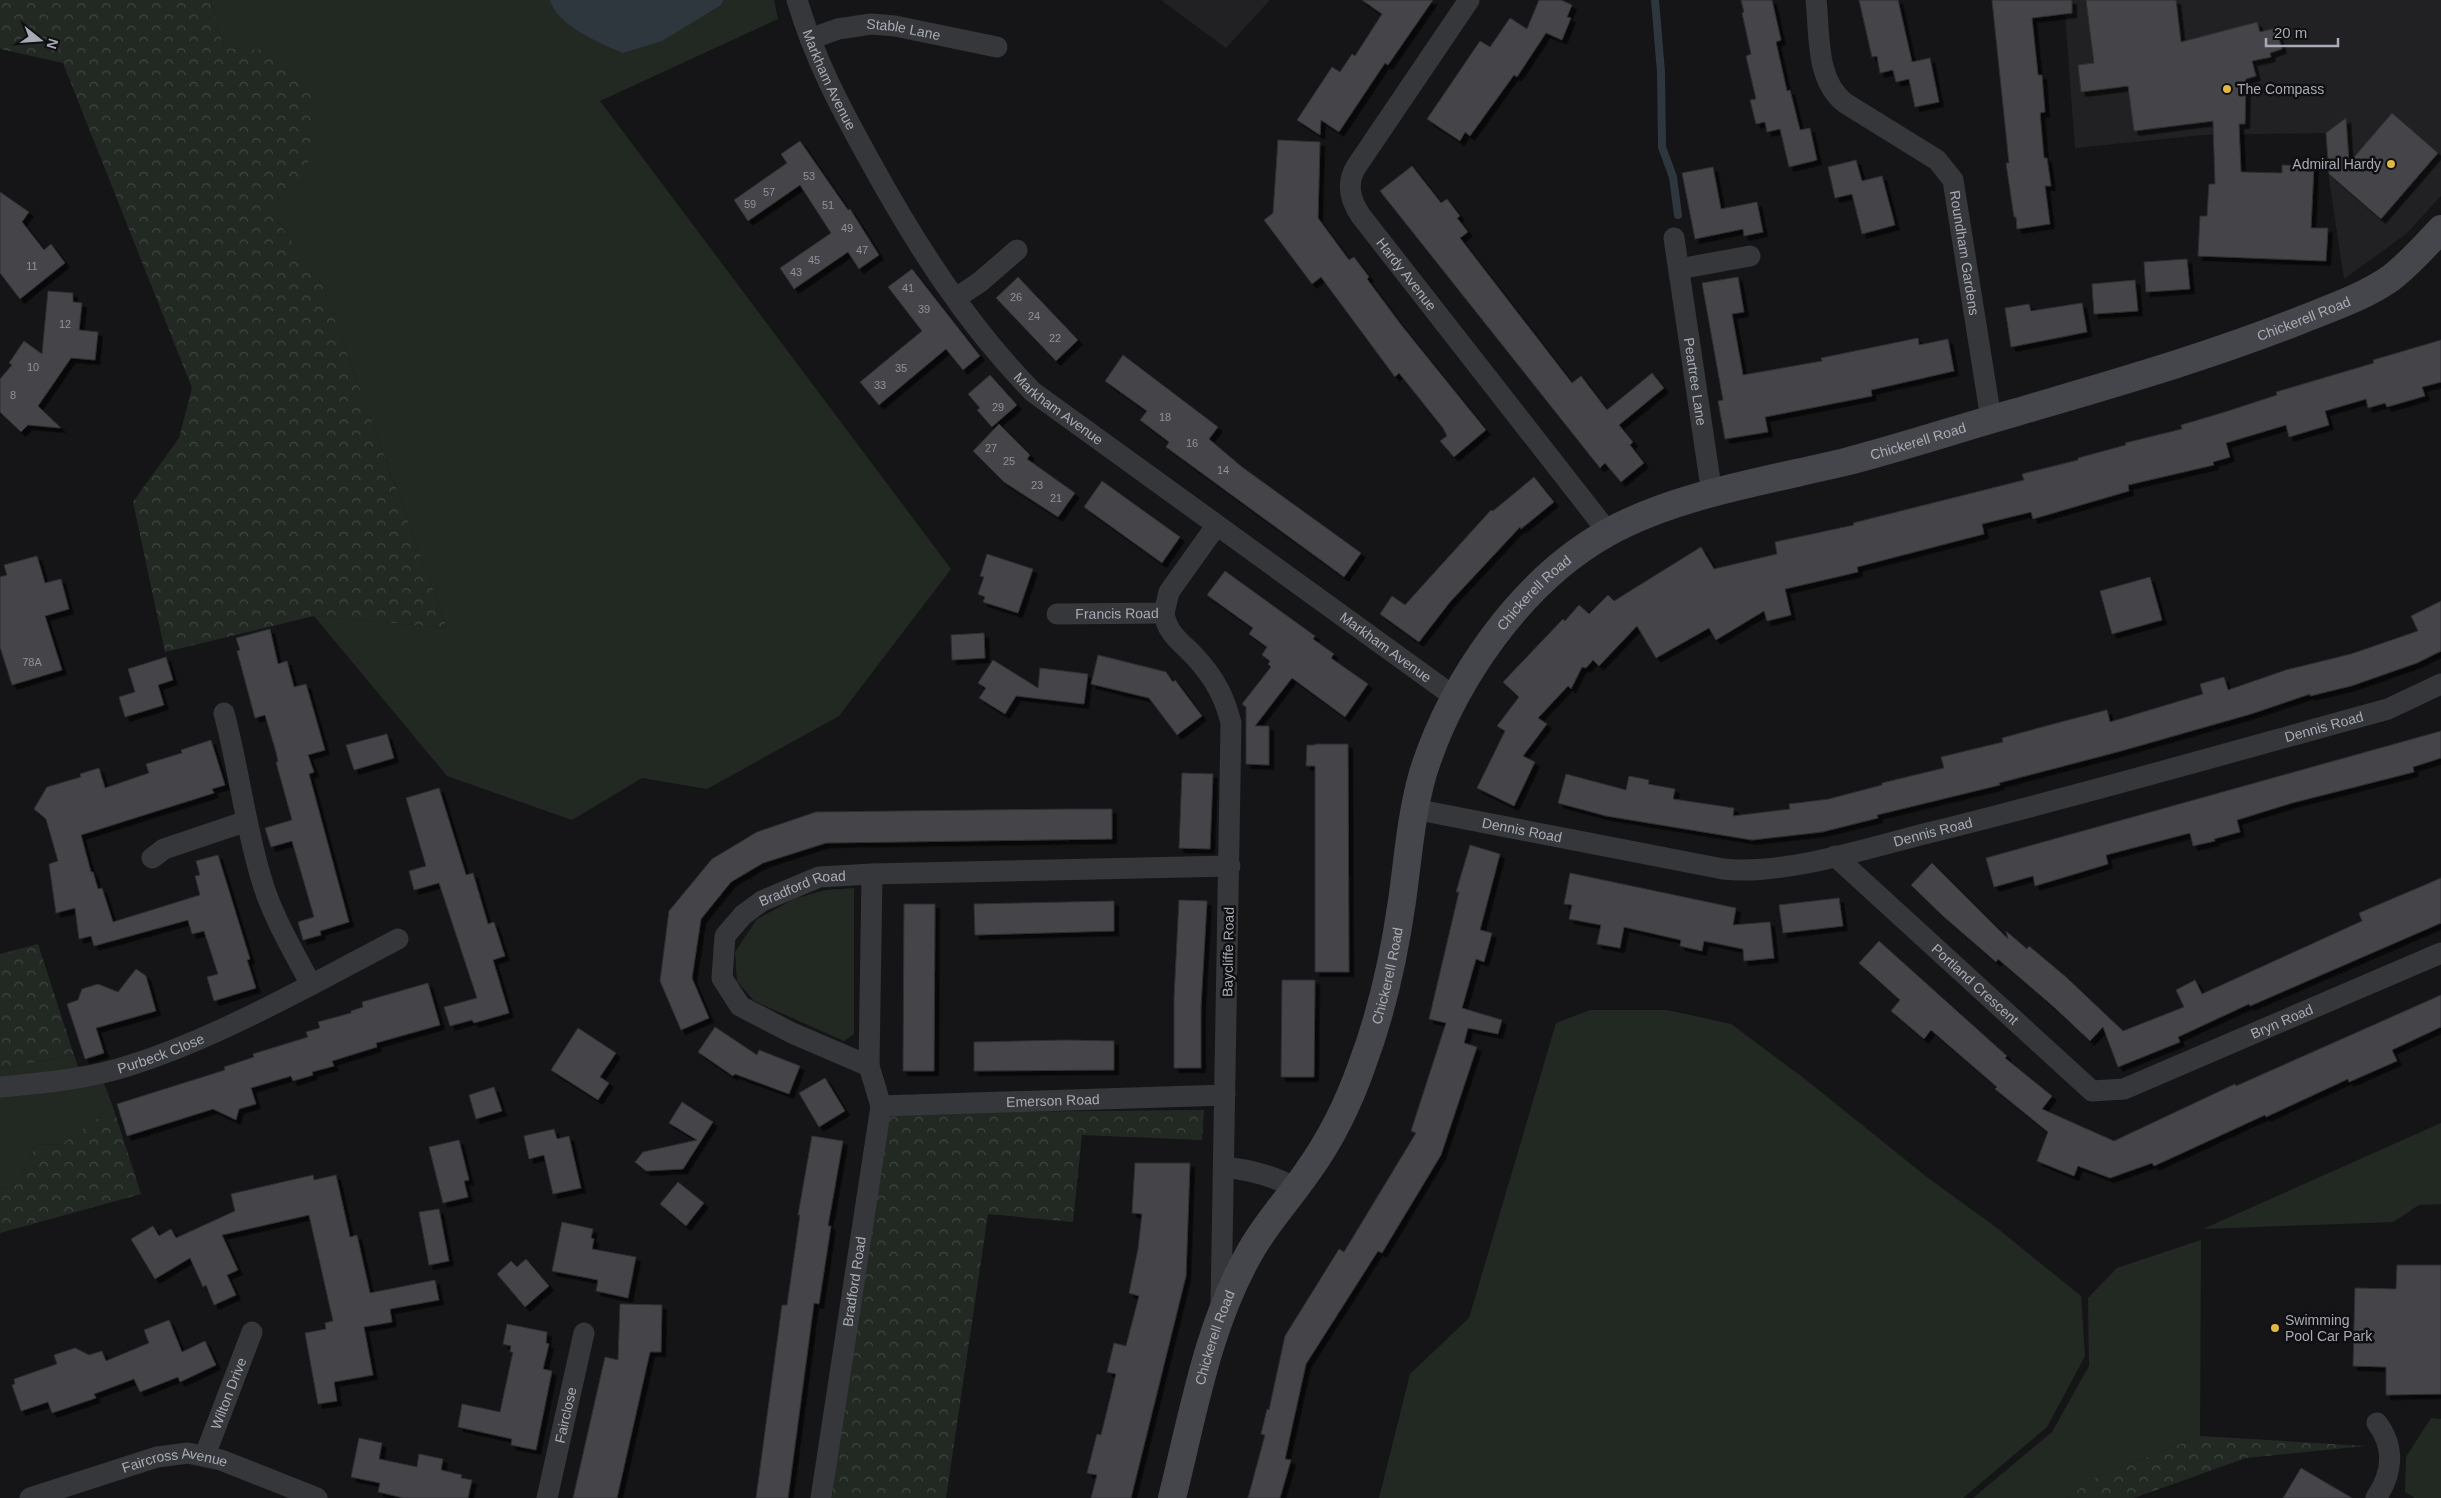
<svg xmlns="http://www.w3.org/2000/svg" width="2441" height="1498" font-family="Helvetica,sans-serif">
	<defs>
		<pattern id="forest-crowns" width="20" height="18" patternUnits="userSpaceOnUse" patternTransform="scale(1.25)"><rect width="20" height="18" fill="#222923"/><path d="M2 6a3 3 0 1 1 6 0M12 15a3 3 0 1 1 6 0" fill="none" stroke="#3f4541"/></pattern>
		<filter id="shadow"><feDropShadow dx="4.5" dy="4.5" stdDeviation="0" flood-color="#0009"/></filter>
	</defs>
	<rect width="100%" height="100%" fill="#151517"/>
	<g fill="#212123">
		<polygon points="1161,0 1270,0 1226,48"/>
		<polygon points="2064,0 2441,0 2441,196 2406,234 2344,279 2329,179 2326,133 2203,135 2075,148"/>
	</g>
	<g fill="#222923">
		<polygon points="210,0 774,0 778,19 600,101 951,569 839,716 707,789 642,778 572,820 447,776 314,616 447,628 322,285 268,207 307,176 265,50 224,48"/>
		<polygon points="854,888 854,1034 844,1041 754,1001 737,981 735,952 757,919 794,899 825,890"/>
		<polygon points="1590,1010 1667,1010 1731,1024 1805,1079 1928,1178 1993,1225 2081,1296 2085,1356 2047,1427 1963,1498 1379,1498 1410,1374 1469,1318 1556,1023"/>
		<polygon points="74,1055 85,1085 104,1083 113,1107 62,1144 36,1145 18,1183 0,1189 0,1069"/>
		<polygon points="2441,1123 2441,1204 2419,1205 2393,1222 2203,1229"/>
		<polygon points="2201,1240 2200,1436 2094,1478 2067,1498 1973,1498 2052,1432 2089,1366 2088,1298 2117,1268"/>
		<polygon points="2431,1418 2441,1419 2441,1498 2415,1498 2405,1492 2406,1457"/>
	</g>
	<g fill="url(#forest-crowns)">
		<polygon points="0,0 210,0 224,48 265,50 315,86 307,176 268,207 322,285 447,628 314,616 165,652 133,502 179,438 192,388 63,63 0,49"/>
		<polygon points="38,944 74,1055 0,1069 0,954"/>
		<polygon points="113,1107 141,1194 0,1233 0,1189 18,1183 36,1145 62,1144"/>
		<polygon points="1204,1110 1202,1140 1082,1135 1073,1222 988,1214 946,1498 832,1498 880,1113"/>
		<polygon points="2200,1436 2365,1446 2246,1458 2134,1498 2067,1498 2094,1478"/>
	</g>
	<path fill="#2f373e" d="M 550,0 L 723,0 L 721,5 L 662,41 L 623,53 C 600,43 557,26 550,0 Z"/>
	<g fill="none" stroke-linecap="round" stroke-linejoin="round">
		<polyline stroke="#2f373e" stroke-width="8" points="1655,0 1661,72 1662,147 1673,177 1678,215"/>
	</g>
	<g fill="#444549" stroke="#2f2f32" filter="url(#shadow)">
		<polygon points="1362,0 1433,0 1388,65 1385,63 1339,132 1321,120 1320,135 1297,120 1332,67 1340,72 1352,54 1355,56 1382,14"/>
		<polygon points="1539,0 1561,0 1572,5 1567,17 1571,18 1562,40 1546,33 1517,77 1514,75 1470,136 1465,132 1460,141 1427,119 1480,41 1490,47 1510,18 1527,29"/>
		<polygon points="1741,0 1772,0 1781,40 1776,42 1787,91 1790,90 1800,130 1810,128 1817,160 1789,167 1780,129 1767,132 1765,122 1756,124 1750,100 1756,99 1746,56 1751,54 1742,13 1744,12"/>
		<polygon points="1859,0 1898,0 1912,62 1930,58 1939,102 1915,107 1909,79 1896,82 1893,70 1880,73 1877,56 1872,57"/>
		<polygon points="1992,0 2072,0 2072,13 2032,18 2038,75 2042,75 2045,112 2040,113 2044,158 2047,158 2051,186 2045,186 2050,224 2017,229 2016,217 2014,217 2006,163 2009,163"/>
		<polygon points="2086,0 2176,0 2181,42 2257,22 2260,32 2276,28 2282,49 2270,53 2271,57 2252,61 2256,76 2246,79 2245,124 2239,124 2241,172 2282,173 2282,165 2314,166 2311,228 2328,228 2326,261 2198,256 2200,216 2207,216 2209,184 2215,184 2213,121 2134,131 2128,86 2081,92 2078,65 2094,63"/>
		<polygon points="2392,113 2438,153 2381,219 2329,174 2326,133 2346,118 2349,163"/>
		<polygon points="1278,140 1320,142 1318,218 1349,260 1354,257 1369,277 1367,279 1402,326 1486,430 1454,457 1440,441 1447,436 1443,428 1399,373 1395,377 1321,277 1312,284 1264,220 1273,213"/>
		<polygon points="800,141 848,210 850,209 879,255 859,269 848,252 794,289 780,268 831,233 800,185 748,221 734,200 787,163 781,154"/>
		<polygon points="1856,160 1862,181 1882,176 1895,225 1862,234 1852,194 1835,198 1828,167"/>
		<polygon points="1412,166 1441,203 1447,199 1460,216 1457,218 1468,232 1460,238 1572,383 1581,376 1607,410 1652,373 1664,388 1619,425 1633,442 1630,445 1644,463 1621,482 1605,463 1600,468 1380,191"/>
		<polygon points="1713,167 1721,209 1757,202 1763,232 1744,236 1743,229 1695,239 1682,173"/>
		<polygon points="0,192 29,212 22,222 44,250 51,244 65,263 20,299 0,273"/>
		<polygon points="2187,259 2190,289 2146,292 2144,262"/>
		<polygon points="912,269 980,356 963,370 946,349 879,405 860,382 922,331 888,287"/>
		<polygon points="1018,277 1078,340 1056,361 996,298"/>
		<polygon points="1738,277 1744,312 1732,314 1743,375 1822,361 1821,358 1918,338 1919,345 1948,339 1954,371 1871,390 1872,396 1765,417 1768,432 1725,439 1718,401 1723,400 1702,283"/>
		<polygon points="2135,280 2138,311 2094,314 2092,284"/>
		<polygon points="48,291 73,293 73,302 82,303 79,330 98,332 95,360 71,358 38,406 61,428 28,425 21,432 0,412 0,379 12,365 9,363 24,341 42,354"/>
		<polygon points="2082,303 2087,332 2011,347 2005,308 2029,304 2031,311"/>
		<polygon points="2441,340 2441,382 2422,387 2425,396 2387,407 2385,403 2368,408 2366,399 2325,411 2329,425 2289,437 2286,425 2226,443 2230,457 2213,462 2214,465 2128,485 2129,491 2033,519 2031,512 1982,524 1984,534 1857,567 1858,572 1785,589 1791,615 1767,621 1764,611 1716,640 1709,628 1656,658 1637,626 1599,666 1593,660 1586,668 1582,667 1571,689 1568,686 1538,718 1547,724 1523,756 1535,762 1514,806 1477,788 1505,731 1497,726 1519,697 1503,682 1563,619 1565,621 1579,605 1589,614 1608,595 1614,601 1701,547 1714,569 1777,554 1775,542 1854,525 1853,523 2024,480 2022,474 2078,460 2078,458 2126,445 2125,443 2182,429 2181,425 2225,412 2277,395 2276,392 2374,363 2373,360"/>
		<polygon points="1123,355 1218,427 1209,439 1242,467 1361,553 1344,577 1166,447 1169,442 1140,420 1147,411 1105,381"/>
		<polygon points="990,375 1017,405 992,427 977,410 980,408 968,394"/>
		<polygon points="999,424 1030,455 1027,459 1075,493 1058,517 1004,482 973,451"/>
		<polygon points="1534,477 1554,502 1521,529 1520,527 1450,602 1419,642 1380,614 1392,596 1405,605 1491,510 1493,511"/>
		<polygon points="1102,481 1180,537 1162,563 1084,507"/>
		<polygon points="987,554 1033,569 1018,613 983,602 985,597 978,594 984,577 980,576"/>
		<polygon points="37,556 45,583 61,579 69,609 45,616 62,670 12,685 0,647 0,577 7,575 4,565"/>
		<polygon points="1225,571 1315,636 1313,639 1334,654 1331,658 1368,684 1345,717 1292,678 1255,726 1269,726 1269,765 1246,764 1246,707 1242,704 1271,667 1268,664 1270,661 1262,655 1267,647 1249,634 1253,628 1207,595"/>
		<polygon points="2150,577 2162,620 2112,634 2100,591"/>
		<polygon points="2441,601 2441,651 2417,663 2351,686 2310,696 2310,694 2251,714 2121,751 1999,783 2000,785 1877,815 1878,818 1822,832 1752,840 1606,816 1558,803 1566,774 1626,790 1629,776 1649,780 1648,784 1675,789 1673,799 1734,808 1733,816 1790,809 1789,804 1829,799 1882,785 1882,783 1944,768 1941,757 2003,742 2002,738 2057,723 2107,710 2110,722 2203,694 2200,684 2224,677 2228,690 2286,670 2351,654 2418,631 2411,616"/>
		<polygon points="270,629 278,664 287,661 294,687 306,684 325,750 308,755 314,772 309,774 349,922 320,931 321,935 303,940 298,922 314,917 292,841 271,847 265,828 292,820 276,762 278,762 276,752 265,715 255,718 237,651 240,650 236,638"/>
		<polygon points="984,633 985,658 952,660 951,635"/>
		<polygon points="1098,655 1166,672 1173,682 1175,680 1202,716 1177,735 1149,698 1091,684"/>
		<polygon points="166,657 173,680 158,685 164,705 125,717 119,697 135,692 128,669"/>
		<polygon points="993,660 1038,688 1040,668 1088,674 1084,704 1016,696 1005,714 979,698 986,688 978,683"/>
		<polygon points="2441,731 2441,758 2413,767 2414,772 2292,803 2237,820 2240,832 2214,839 2215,841 2193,846 2190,833 2106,855 2108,864 2055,880 2035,886 2033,876 1994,887 1986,858"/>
		<polygon points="387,734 394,758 354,770 346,745"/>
		<polygon points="211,740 225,785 212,789 214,793 81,835 91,872 93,872 98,889 102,888 113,922 200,895 195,876 200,875 196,861 218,855 250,959 247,960 256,988 214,1001 207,977 218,974 204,931 192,934 188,920 94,946 91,936 79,939 75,908 56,913 49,864 58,861 46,819 34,809 47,787 81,777 80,774 99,768 105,788 149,773 146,764 182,753 181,750"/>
		<polygon points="1315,744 1348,744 1349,972 1315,972 1315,766 1306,766 1307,745 1315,745"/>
		<polygon points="1182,773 1213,774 1210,849 1179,848"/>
		<polygon points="439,788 466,875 473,873 488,924 494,922 505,956 493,960 509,1013 474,1023 472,1020 450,1026 444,1007 477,998 439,883 414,890 409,871 426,866 406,798"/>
		<polygon points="1069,809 1112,809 1112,839 826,843 763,863 731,882 701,919 692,978 709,1018 681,1030 660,981 669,911 712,859 757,832 816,812"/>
		<polygon points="1470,845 1500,854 1480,930 1492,933 1484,962 1476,959 1462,1008 1502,1020 1498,1034 1468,1028 1464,1043 1477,1047 1441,1155 1382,1253 1378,1251 1306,1364 1285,1459 1291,1460 1280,1498 1248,1498 1265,1435 1261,1434 1267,1409 1269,1410 1285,1336 1339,1249 1344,1252 1416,1133 1411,1131 1446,1023 1429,1019 1459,892 1456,892"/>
		<polygon points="1932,863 2008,939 2006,931 2027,949 2029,946 2066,977 2123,1031 2184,1007 2176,990 2195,980 2202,994 2226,983 2362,921 2359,913 2441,878 2441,923 2250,1006 2249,1004 2178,1037 2180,1042 2118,1067 2103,1027 2090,1041 2055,1008 1998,959 1996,962 1943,916 1911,885"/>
		<polygon points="1570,873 1736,908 1733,925 1770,922 1774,958 1744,961 1743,949 1704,941 1702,951 1680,946 1681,940 1624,927 1620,948 1597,944 1601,925 1569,919 1572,905 1564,904"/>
		<polygon points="1839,898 1843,926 1783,933 1779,905"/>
		<polygon points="1179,900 1207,901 1201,1006 1201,1068 1174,1068 1174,998"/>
		<polygon points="1114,901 1114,931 975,935 974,904"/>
		<polygon points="904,904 935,904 934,1071 903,1071"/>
		<polygon points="1879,941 2007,1056 2005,1058 2052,1096 2042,1109 2114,1141 2235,1084 2236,1086 2441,995 2441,1027 2392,1050 2397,1061 2349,1082 2348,1079 2266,1117 2265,1115 2154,1166 2152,1163 2110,1178 2078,1166 2074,1176 2037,1161 2048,1132 1995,1089 1997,1087 1931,1030 1924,1039 1891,1011 1900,1000 1859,963"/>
		<polygon points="136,969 146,976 156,1011 96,1028 104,1053 85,1059 67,1004 78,1000 82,989 98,984 118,992"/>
		<polygon points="1282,980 1315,980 1314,1077 1281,1077"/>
		<polygon points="428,983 440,1025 376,1043 377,1047 332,1061 334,1066 312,1072 313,1075 293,1081 291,1076 251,1088 256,1104 239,1109 236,1120 213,1109 127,1136 117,1104 225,1070 224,1067 254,1057 253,1054 308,1037 306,1032 320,1028 318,1022 351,1013 351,1011 363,1007 362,1002"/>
		<polygon points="715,1027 757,1055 759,1050 800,1066 789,1094 735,1074 733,1076 698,1052"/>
		<polygon points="578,1028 616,1053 600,1077 609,1083 598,1100 551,1070"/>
		<polygon points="1065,1040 1114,1041 1114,1070 974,1071 974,1042"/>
		<polygon points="825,1078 845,1111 819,1127 799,1093"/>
		<polygon points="494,1087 502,1111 476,1119 469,1095"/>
		<polygon points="682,1102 713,1122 683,1169 646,1171 635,1162 643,1152 697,1140 669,1123"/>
		<polygon points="554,1129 557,1139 569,1136 581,1188 553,1194 544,1155 529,1159 524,1136"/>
		<polygon points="812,1136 843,1141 828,1226 831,1226 819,1304 814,1303 788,1498 756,1498 782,1305 787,1305 800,1215 798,1215"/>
		<polygon points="459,1140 469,1180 464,1181 468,1197 443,1203 429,1147"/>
		<polygon points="1135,1163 1190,1163 1186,1276 1131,1498 1091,1498 1097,1475 1087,1473 1097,1434 1101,1435 1116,1374 1107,1372 1114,1343 1126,1346 1139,1296 1129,1293 1138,1249 1142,1214 1132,1213"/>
		<polygon points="313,1175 314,1180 336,1175 350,1237 357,1235 370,1293 435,1280 439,1300 390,1309 392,1322 364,1327 373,1375 334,1382 337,1401 318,1404 305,1333 326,1329 325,1323 333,1321 309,1215 222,1235 238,1270 227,1275 236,1295 214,1305 206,1285 203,1287 190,1258 155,1279 131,1239 153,1226 159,1236 171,1229 176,1238 235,1211 231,1194"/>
		<polygon points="678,1182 704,1203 686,1226 660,1204"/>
		<polygon points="439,1209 449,1261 429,1265 419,1212"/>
		<polygon points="562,1222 593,1229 591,1238 594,1239 592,1249 636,1257 628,1298 596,1291 598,1280 552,1271"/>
		<polygon points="526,1259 549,1286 525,1307 497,1274 511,1261 517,1267"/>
		<polygon points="2397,1265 2441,1265 2441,1394 2386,1395 2386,1367 2353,1366 2355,1288 2396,1289"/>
		<polygon points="620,1304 662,1305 661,1352 650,1352 617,1498 573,1498 605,1357 618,1360"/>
		<polygon points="169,1320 182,1352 205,1341 216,1365 180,1382 178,1377 140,1392 134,1379 94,1394 96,1398 52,1413 48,1402 21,1411 12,1385 15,1384 14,1379 57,1364 54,1355 75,1348 89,1355 102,1351 106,1361 149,1343 144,1330"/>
		<polygon points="507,1324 547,1332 546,1343 549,1344 543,1369 552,1371 536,1450 511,1445 512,1439 458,1427 462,1404 500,1412 513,1352 510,1352 511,1346 503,1344"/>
		<polygon points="359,1438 382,1443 379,1459 417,1467 419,1454 443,1459 441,1470 462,1475 461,1478 472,1480 468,1498 404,1498 378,1492 380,1483 351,1477"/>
		<polygon points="2301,1468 2352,1498 2283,1498"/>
	</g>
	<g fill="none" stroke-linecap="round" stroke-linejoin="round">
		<g stroke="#36373b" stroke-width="21">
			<path id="s1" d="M 797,0 C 815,60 840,107 870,161 C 915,243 967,325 1033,392 L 1456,698"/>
			<path id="s2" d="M 1469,0 L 1356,167 C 1346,184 1350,200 1361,216 L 1608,532"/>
			<path id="s3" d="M 1816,0 C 1820,33 1815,80 1845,103 L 1937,160 L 1953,180 L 1991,419"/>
			<path id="s4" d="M 810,39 L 838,29 L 871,24 L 895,26 L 997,47"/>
			<path id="s5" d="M 1674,238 L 1712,494"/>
			<polyline points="1679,269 1750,256"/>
			<polyline points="956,298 980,282 1017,250"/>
			<path d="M 1164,613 C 1167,635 1183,643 1197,659 C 1215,679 1225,698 1231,723 L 1221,1305"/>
			<path id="s6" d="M 1057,614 L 1164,613 L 1169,592 L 1216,526"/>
			<path id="s7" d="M 1414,809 L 1723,869 C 1783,876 1868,848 1928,833 C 2082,795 2235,751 2388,709 L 2441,684"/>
			<path id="s8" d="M 1835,856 L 2092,1091 L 2124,1089 L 2441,953"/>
			<polyline points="152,858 164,849 247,821"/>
			<polyline points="311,985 398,939"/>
			<path id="s9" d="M 869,1066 L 792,1033 L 740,1006 L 722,978 L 725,936 L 743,915 L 762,901 L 819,877 L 872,874 L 1230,866"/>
			<path id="s10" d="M 0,1087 C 43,1083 89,1079 131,1065 C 194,1045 253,1015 311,985 C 294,952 273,918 262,881 C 245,826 239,769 224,713"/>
			<path id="s11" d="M 881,1106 L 1225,1095"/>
			<path d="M 1224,1167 C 1250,1170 1273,1175 1295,1188"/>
			<path id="s12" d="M 205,1455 L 252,1332"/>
			<path id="s13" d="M 30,1498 L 157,1457 L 188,1453 L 221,1460 L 317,1498"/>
			<path id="s14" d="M 547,1498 L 584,1333"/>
			<path id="s15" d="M 821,1498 L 881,1106 L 869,1066 L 872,874"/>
			<path d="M 2376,1498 C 2393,1473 2395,1447 2377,1423"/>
		</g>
		<path stroke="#45464b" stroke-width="28" id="s16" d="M 1172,1498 C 1193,1415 1207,1327 1250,1252 C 1266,1223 1289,1199 1308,1171 C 1331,1139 1349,1102 1362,1065 C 1382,1012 1394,957 1402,901 C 1408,858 1411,815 1423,773 C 1452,681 1521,581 1607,533 C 1674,495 1770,480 1845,462 C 1903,447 1960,428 2017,412 C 2112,384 2208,357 2301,320 C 2331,308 2364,297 2391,278 C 2409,264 2425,246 2441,229"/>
	</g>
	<g fill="#e1b743" stroke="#101012" stroke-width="2">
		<circle cx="2227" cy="89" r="5"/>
		<circle cx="2391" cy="164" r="5"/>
		<circle cx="2275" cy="1328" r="5"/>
	</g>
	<g text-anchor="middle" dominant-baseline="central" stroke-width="5" stroke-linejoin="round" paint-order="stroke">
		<g font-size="11" fill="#8f929a">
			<text x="809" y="176">53</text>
			<text x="769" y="192">57</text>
			<text x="750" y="204">59</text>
			<text x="828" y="205">51</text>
			<text x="847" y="228">49</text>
			<text x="862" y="250">47</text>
			<text x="814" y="260">45</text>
			<text x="32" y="266">11</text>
			<text x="796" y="272">43</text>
			<text x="908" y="288">41</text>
			<text x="1016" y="297">26</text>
			<text x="924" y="309">39</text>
			<text x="1034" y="316">24</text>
			<text x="65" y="324">12</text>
			<text x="1055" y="338">22</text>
			<text x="33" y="367">10</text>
			<text x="901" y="368">35</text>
			<text x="880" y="385">33</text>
			<text x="13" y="395">8</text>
			<text x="998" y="407">29</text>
			<text x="1165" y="417">18</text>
			<text x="1192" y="443">16</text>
			<text x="991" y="448">27</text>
			<text x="1009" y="461">25</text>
			<text x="1223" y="470">14</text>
			<text x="1037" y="485">23</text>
			<text x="1056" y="498">21</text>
			<text x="32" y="662">78A</text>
		</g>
		<g font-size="14" fill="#a8abb5" stroke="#101012">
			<text stroke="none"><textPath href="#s4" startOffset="96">Stable Lane</textPath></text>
			<text stroke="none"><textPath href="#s1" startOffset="86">Markham Avenue</textPath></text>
			<text stroke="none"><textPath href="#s3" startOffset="318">Roundham Gardens</textPath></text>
			<text stroke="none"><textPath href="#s2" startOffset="328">Hardy Avenue</textPath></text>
			<text stroke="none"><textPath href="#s16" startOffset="1816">Chickerell Road</textPath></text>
			<text stroke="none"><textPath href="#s5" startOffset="145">Peartree Lane</textPath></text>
			<text stroke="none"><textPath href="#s1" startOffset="491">Markham Avenue</textPath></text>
			<text stroke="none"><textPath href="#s16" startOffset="1411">Chickerell Road</textPath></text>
			<text stroke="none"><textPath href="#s16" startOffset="991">Chickerell Road</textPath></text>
			<text stroke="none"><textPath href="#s6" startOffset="60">Francis Road</textPath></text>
			<text stroke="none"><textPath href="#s1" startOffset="896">Markham Avenue</textPath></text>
			<text stroke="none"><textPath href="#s7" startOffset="934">Dennis Road</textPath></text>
			<text stroke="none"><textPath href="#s7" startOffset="110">Dennis Road</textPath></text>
			<text stroke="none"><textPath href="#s7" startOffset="529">Dennis Road</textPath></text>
			<text stroke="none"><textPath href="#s9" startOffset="312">Bradford Road</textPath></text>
			<text transform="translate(1228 952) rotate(-89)">Baycliffe Road</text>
			<text stroke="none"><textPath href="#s16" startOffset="571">Chickerell Road</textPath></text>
			<text stroke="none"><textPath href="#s8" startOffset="190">Portland Crescent</textPath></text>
			<text stroke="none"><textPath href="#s8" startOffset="552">Bryn Road</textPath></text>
			<text stroke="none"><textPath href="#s10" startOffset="165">Purbeck Close</textPath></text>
			<text stroke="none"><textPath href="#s11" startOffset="172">Emerson Road</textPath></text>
			<text stroke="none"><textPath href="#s15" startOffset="219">Bradford Road</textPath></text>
			<text stroke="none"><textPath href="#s16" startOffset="166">Chickerell Road</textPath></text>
			<text stroke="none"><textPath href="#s12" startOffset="66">Wilton Drive</textPath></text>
			<text stroke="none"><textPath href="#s14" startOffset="85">Fairclose</textPath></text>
			<text stroke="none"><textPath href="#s13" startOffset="151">Faircross Avenue</textPath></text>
		</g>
		<g font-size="14" fill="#a8abb5" stroke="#101012" text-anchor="start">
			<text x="2237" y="89">The Compass</text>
			<text x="2381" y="164" text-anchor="end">Admiral Hardy</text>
			<text x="2285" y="1320">Swimming<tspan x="2285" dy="16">Pool Car Park</tspan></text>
		</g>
	</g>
	<g transform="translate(40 40) rotate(107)" stroke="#101012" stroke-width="4" paint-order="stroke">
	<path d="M0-4L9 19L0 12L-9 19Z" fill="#a8abb5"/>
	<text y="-8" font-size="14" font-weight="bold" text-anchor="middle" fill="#a8abb5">N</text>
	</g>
	<path d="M2266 38v8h72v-8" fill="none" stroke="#a8abb5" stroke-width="2.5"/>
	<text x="2274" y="38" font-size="15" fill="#a8abb5" stroke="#101012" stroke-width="4" paint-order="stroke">20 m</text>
</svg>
